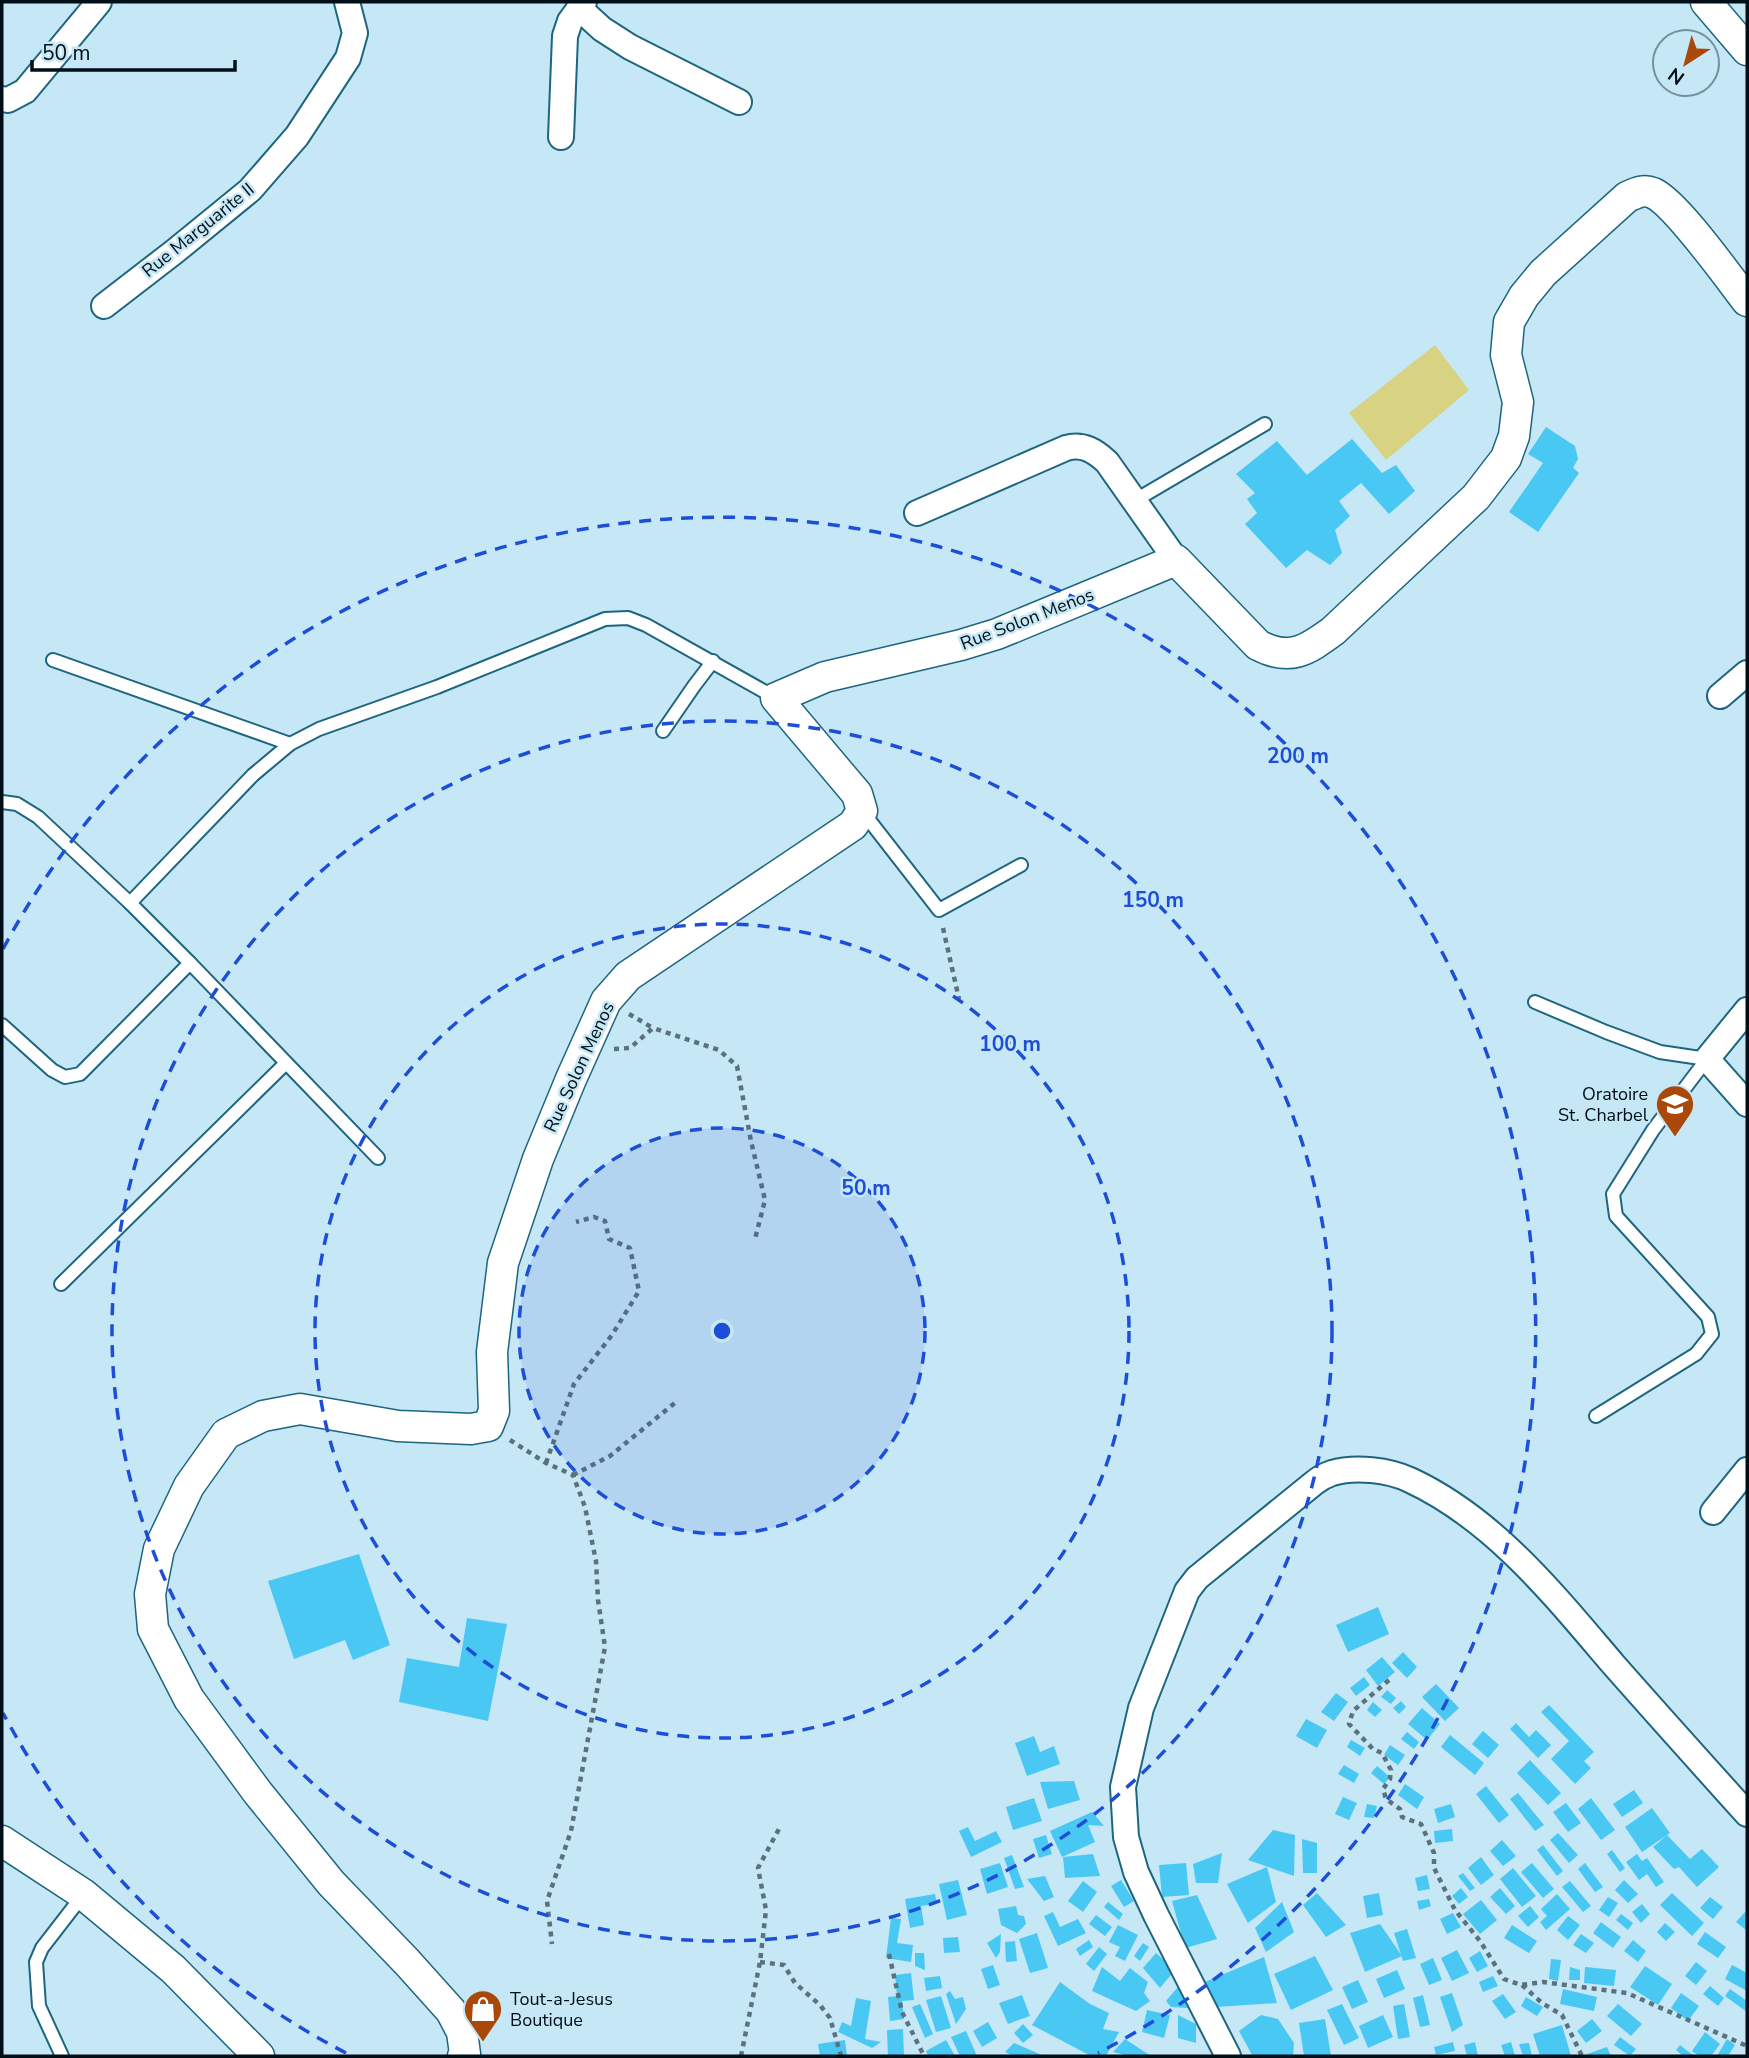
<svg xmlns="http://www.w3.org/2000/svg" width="1749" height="2058" font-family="'Nunito Sans',sans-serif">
	<rect width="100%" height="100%" fill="#c6e7f5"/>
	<polygon fill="#d7d383" points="1435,345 1469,390 1386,460 1349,413"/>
	<g fill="#4ac8f4">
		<polygon points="1546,427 1575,446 1578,459 1573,468 1579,473 1538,532 1509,512 1543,463 1528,454"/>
		<polygon points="1352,439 1382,473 1396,465 1415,491 1389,514 1361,483 1339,501 1350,516 1335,530 1342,553 1330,565 1307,550 1286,568 1245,524 1257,513 1247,499 1255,493 1236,474 1277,441 1307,475"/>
		<polygon points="359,1554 390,1645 353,1660 345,1640 294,1659 268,1581"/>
		<polygon points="1378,1607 1389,1634 1348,1652 1336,1625"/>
		<polygon points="467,1618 507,1624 488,1721 399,1702 407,1658 459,1667"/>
		<polygon points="1403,1652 1417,1667 1407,1678 1392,1663"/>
		<polygon points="1382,1657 1395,1672 1378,1686 1366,1670"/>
		<polygon points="1364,1677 1370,1685 1356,1696 1350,1688"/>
		<polygon points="1436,1684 1459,1708 1445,1721 1422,1697"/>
		<polygon points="1387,1690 1396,1698 1391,1704 1381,1697"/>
		<polygon points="1336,1693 1348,1702 1334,1721 1321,1712"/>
		<polygon points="1401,1701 1406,1707 1399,1714 1393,1708"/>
		<polygon points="1373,1702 1382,1710 1375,1717 1367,1710"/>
		<polygon points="1549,1705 1594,1752 1584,1761 1591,1768 1575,1784 1551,1759 1569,1741 1541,1712"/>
		<polygon points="1422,1708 1440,1724 1427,1740 1408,1724"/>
		<polygon points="1306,1719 1327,1730 1317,1748 1296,1736"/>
		<polygon points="1516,1723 1529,1737 1536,1730 1551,1745 1538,1758 1510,1729"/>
		<polygon points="1483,1731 1499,1745 1488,1758 1472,1744"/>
		<polygon points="1407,1732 1419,1742 1414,1749 1401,1739"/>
		<polygon points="1450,1735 1484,1763 1475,1775 1441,1747"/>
		<polygon points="1034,1736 1040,1752 1054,1746 1060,1764 1027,1776 1015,1743"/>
		<polygon points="1351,1740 1365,1748 1360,1756 1347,1747"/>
		<polygon points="1390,1745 1405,1755 1398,1765 1384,1755"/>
		<polygon points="1530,1760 1561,1793 1548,1805 1517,1773"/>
		<polygon points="1344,1765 1359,1774 1354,1783 1338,1774"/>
		<polygon points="1377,1766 1390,1777 1384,1784 1371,1773"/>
		<polygon points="1074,1781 1080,1800 1048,1809 1040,1782"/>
		<polygon points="1405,1784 1424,1797 1417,1809 1398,1795"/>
		<polygon points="1486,1786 1509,1815 1499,1823 1476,1794"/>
		<polygon points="1634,1790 1643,1803 1622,1817 1613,1804"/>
		<polygon points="1518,1793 1544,1825 1535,1831 1510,1799"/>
		<polygon points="1343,1797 1357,1803 1349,1820 1335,1814"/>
		<polygon points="1034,1798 1042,1821 1013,1830 1006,1807"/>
		<polygon points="1591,1798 1615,1830 1601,1840 1578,1809"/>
		<polygon points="1566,1803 1581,1823 1568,1832 1553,1812"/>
		<polygon points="1367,1804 1377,1806 1374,1818 1364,1817"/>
		<polygon points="1451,1804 1455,1817 1438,1823 1434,1809"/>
		<polygon points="1652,1808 1670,1833 1642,1852 1625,1827"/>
		<polygon points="1092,1812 1104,1826 1088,1825 1095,1842 1062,1857 1050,1831"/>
		<polygon points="968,1827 975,1841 996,1831 1002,1842 971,1857 959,1831"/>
		<polygon points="1452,1829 1453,1841 1435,1843 1434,1831"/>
		<polygon points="1273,1830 1295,1835 1294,1876 1248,1860"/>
		<polygon points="1558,1833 1578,1855 1569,1863 1550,1840"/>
		<polygon points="1046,1835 1052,1854 1039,1858 1033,1839"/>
		<polygon points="1667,1835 1690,1859 1702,1849 1719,1867 1697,1887 1679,1867 1674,1869 1653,1847"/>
		<polygon points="1302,1839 1317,1843 1317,1873 1303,1873"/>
		<polygon points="1502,1840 1516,1856 1503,1866 1490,1851"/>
		<polygon points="1543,1845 1563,1871 1557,1876 1537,1850"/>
		<polygon points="1612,1850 1625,1868 1620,1872 1607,1854"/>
		<polygon points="1222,1853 1218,1883 1196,1883 1193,1864"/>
		<polygon points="1093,1854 1100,1876 1065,1878 1063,1857"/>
		<polygon points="1637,1854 1642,1861 1647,1858 1664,1882 1656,1887 1647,1874 1639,1880 1626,1862"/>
		<polygon points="1012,1855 1024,1887 1015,1889 1004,1858"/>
		<polygon points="1481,1857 1494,1875 1481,1885 1468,1868"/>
		<polygon points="1000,1863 1008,1887 987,1894 980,1869"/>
		<polygon points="1186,1863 1189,1895 1162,1897 1159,1865"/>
		<polygon points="1532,1863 1554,1889 1543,1898 1521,1872"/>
		<polygon points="1585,1863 1603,1887 1595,1892 1578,1869"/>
		<polygon points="1267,1867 1276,1902 1248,1923 1227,1884"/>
		<polygon points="1513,1868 1536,1896 1522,1907 1500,1879"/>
		<polygon points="1463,1873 1475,1888 1470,1891 1458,1876"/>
		<polygon points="1427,1875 1430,1889 1418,1891 1415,1878"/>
		<polygon points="1045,1876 1054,1897 1044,1901 1027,1879"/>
		<polygon points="958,1880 967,1915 947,1920 939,1884"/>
		<polygon points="1121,1880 1134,1901 1124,1907 1111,1886"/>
		<polygon points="1624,1880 1638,1894 1628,1903 1615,1890"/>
		<polygon points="1083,1881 1097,1892 1083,1912 1068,1901"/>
		<polygon points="1570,1881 1591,1906 1583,1912 1562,1887"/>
		<polygon points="1461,1888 1468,1897 1459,1904 1452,1896"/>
		<polygon points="1500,1888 1515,1906 1506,1914 1490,1897"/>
		<polygon points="1317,1893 1346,1925 1326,1937 1303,1905"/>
		<polygon points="1379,1893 1383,1915 1367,1918 1363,1896"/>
		<polygon points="1672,1893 1704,1923 1692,1936 1660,1905"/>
		<polygon points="935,1894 937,1904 921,1906 924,1925 910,1928 905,1899"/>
		<polygon points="1557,1894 1570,1909 1546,1930 1540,1922 1547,1916 1541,1909"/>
		<polygon points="1197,1895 1217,1939 1185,1948 1172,1901"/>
		<polygon points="1608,1897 1618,1903 1609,1917 1599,1910"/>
		<polygon points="1710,1897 1723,1907 1713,1919 1700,1908"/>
		<polygon points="1429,1899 1431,1906 1419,1910 1417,1901"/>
		<polygon points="1481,1900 1497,1920 1480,1934 1463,1914"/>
		<polygon points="1108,1902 1123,1914 1119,1920 1104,1907"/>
		<polygon points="1282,1902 1294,1932 1266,1952 1255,1928"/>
		<polygon points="1642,1904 1650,1914 1641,1923 1632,1912"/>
		<polygon points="1016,1906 1018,1915 1024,1916 1026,1924 1017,1933 1001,1925 998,1909"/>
		<polygon points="1530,1906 1539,1917 1528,1927 1518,1916"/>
		<polygon points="1053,1912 1060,1927 1078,1919 1086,1933 1058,1946 1044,1916"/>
		<polygon points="1745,1912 1747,1914 1747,1931 1736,1922"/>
		<polygon points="1453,1913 1461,1927 1447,1934 1440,1919"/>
		<polygon points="1621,1914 1633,1923 1628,1930 1616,1920"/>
		<polygon points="1096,1915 1112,1927 1105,1936 1089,1924"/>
		<polygon points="1568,1916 1580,1925 1568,1940 1557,1930"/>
		<polygon points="891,1918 901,1919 897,1943 913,1945 911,1962 886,1958"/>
		<polygon points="1601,1922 1621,1937 1613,1948 1593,1933"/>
		<polygon points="1665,1923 1675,1932 1666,1941 1657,1932"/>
		<polygon points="1380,1924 1402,1956 1365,1972 1350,1933"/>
		<polygon points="1118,1925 1138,1935 1125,1961 1115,1956 1120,1947 1109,1942"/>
		<polygon points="1512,1925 1537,1941 1529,1953 1504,1938"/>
		<polygon points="1407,1929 1416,1958 1403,1961 1394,1933"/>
		<polygon points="1705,1932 1726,1947 1718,1958 1697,1944"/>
		<polygon points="1037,1933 1048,1968 1030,1973 1019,1939"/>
		<polygon points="1001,1934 1000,1952 996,1958 987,1943"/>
		<polygon points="1581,1934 1594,1943 1586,1953 1573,1945"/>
		<polygon points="958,1937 960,1952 944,1953 943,1938"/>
		<polygon points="1089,1940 1093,1947 1080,1956 1076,1949"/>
		<polygon points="1633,1940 1646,1951 1638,1962 1624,1951"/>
		<polygon points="1015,1941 1017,1961 1006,1962 1005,1942"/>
		<polygon points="1143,1943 1149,1947 1140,1961 1134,1956"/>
		<polygon points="1099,1947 1107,1954 1094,1971 1086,1964"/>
		<polygon points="1457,1950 1469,1973 1452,1981 1441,1958"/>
		<polygon points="1480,1951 1488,1966 1477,1972 1469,1958"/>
		<polygon points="915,1953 924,1953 925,1970 915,1966"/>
		<polygon points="1156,1953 1175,1970 1160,1988 1143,1968"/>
		<polygon points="1315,1956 1333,1990 1291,2010 1274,1974"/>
		<polygon points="1264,1957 1277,2003 1217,2007 1205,1982"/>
		<polygon points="1433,1958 1442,1980 1429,1985 1420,1964"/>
		<polygon points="1551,1959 1561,1960 1558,1981 1549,1979"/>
		<polygon points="1696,1962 1707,1971 1696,1985 1685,1976"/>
		<polygon points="993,1965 1000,1985 988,1989 981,1969"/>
		<polygon points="1732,1965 1747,1973 1747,1991 1725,1979"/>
		<polygon points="1645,1966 1672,1984 1658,2005 1630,1987"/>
		<polygon points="1102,1967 1120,1981 1130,1968 1148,1982 1144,1993 1150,2001 1136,2011 1092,1991"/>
		<polygon points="1570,1967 1580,1970 1580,1980 1569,1980"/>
		<polygon points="1585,1967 1616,1970 1614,1986 1584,1983"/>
		<polygon points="1397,1970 1405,1989 1384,1998 1376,1979"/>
		<polygon points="911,1973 914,2000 902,2001 904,2019 890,2021 888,1997 897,1996 895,1975"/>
		<polygon points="940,1976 942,1988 926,1991 924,1978"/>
		<polygon points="1493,1976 1498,1986 1483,1992 1479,1982"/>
		<polygon points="1358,1980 1368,2002 1352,2009 1342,1987"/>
		<polygon points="1183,1981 1205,2009 1171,2007 1166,2001"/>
		<polygon points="1060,1982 1090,2004 1109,2013 1103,2029 1119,2032 1106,2056 1091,2056 1032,2025"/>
		<polygon points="1710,1986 1724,1998 1718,2006 1703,1994"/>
		<polygon points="1563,1989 1597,1997 1594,2011 1560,2004"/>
		<polygon points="1730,1989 1747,2001 1747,2012 1725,1996"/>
		<polygon points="950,1991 955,1999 963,1997 966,2009 956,2024 946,1994"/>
		<polygon points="1452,1993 1463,2025 1452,2032 1440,1997"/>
		<polygon points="1681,1993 1699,2006 1688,2021 1671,2008"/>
		<polygon points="1503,1994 1516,2012 1505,2019 1492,2001"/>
		<polygon points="1022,1995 1030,2016 1008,2024 999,2003"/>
		<polygon points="1423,1995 1430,2025 1420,2027 1413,1998"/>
		<polygon points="941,1996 951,2028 936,2032 926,2000"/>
		<polygon points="1526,1997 1543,2007 1537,2016 1521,2006"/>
		<polygon points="856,1998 871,2001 865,2039 881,2042 872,2048 838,2032 842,2022 851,2026"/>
		<polygon points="920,2004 933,2034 925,2038 912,2007"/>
		<polygon points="1342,2004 1359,2038 1344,2045 1327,2010"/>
		<polygon points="1404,2004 1410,2037 1398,2039 1393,2006"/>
		<polygon points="1618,2004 1642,2024 1631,2036 1607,2016"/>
		<polygon points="1147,2010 1170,2015 1164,2038 1142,2032"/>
		<polygon points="1178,2015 1196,2024 1196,2043 1178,2038"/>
		<polygon points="1261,2015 1278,2019 1294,2043 1293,2056 1252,2055 1239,2031"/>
		<polygon points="1383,2015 1393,2037 1368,2048 1359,2026"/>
		<polygon points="1325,2019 1331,2056 1304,2056 1299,2023"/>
		<polygon points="1592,2019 1602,2031 1586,2043 1577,2031"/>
		<polygon points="988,2022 997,2038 982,2047 973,2031"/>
		<polygon points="1023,2024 1033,2035 1023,2043 1014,2033"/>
		<polygon points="1562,2025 1571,2056 1540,2056 1533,2034"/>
		<polygon points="903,2029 904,2056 888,2056 887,2030"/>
		<polygon points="966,2031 977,2056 960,2056 951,2037"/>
		<polygon points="1705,2032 1720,2044 1711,2056 1699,2056 1692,2051"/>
		<polygon points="1620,2037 1636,2049 1630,2056 1614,2045"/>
		<polygon points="1125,2039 1151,2056 1128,2056 1113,2052"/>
		<polygon points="1727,2039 1735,2045 1728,2056 1717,2056"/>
		<polygon points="845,2040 847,2056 820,2056 818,2044"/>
		<polygon points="946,2040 955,2056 928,2056 926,2051"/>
		<polygon points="1453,2042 1455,2051 1436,2055 1434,2047"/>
		<polygon points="1475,2042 1478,2056 1467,2056 1464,2045"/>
		<polygon points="1511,2042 1515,2056 1505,2056 1501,2045"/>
		<polygon points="1014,2043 1044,2056 1013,2056 1005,2052"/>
		<polygon points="1529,2043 1532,2056 1523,2056 1519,2044"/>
		<polygon points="1680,2045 1694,2056 1683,2056 1676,2050"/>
		<polygon points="1607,2047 1611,2056 1588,2056 1587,2054"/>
	</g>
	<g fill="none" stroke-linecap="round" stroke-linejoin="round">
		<g stroke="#1e667f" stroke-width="16">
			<g id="service">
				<polyline points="1134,501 1265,424"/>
				<polyline points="53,660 290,744"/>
				<polyline points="663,731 694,686 713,661"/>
				<polyline points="2,802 17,804 38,817 130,903"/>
				<polyline points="862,811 939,910 1021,865"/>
				<polyline points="190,963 378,1158"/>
				<polyline points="1535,1002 1606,1032 1660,1052 1707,1059 1653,1130 1613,1194 1616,1216 1708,1317 1712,1334 1696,1354 1596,1416"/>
				<polyline points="2,1025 52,1070 65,1077 80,1074 190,963 130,903 253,775 290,744 319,729 437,687 605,619 628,618 646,625 776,698"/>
				<polyline points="61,1284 286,1063"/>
				<polyline points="62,2056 39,2006 36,1962 42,1948 83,1895"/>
			</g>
		</g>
		<g stroke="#1e667f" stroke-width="28">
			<g id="minor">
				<polyline points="579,8 602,29 630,47 739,102"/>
				<polyline points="2,99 8,100 25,91 99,2"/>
				<polyline points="561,137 565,36 570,21 584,2"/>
				<polyline points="104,306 174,252 250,190 297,136 348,58 355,33 347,2"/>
				<path d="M 917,513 L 1066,448 C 1083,443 1095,451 1107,462 L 1176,560"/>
				<polyline points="1720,696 1747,673"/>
				<polyline points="1747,1010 1707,1059 1747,1104"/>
				<polyline points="1713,1512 1747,1470"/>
				<path d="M 1228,2056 L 1156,1915 L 1136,1872 L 1126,1837 L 1123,1787 L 1141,1708 L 1187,1591 L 1197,1578 L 1314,1483 C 1319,1479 1326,1475 1332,1473 C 1355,1466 1389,1470 1410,1480 C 1494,1519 1554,1595 1613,1664 C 1657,1714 1702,1764 1747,1814"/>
			</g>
		</g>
		<g stroke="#1e667f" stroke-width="33">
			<g id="tertiary">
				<polyline points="1706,2 1747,50"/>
				<polyline points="2,1841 83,1894 173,1969 259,2056"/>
				<path d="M 463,2056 L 465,2054 L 462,2032 L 451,2011 L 407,1962 L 331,1883 L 258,1793 L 189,1699 L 153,1629 L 150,1594 L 159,1549 L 189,1486 L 226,1434 L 263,1416 L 300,1409 L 398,1426 L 471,1429 L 488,1426 L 494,1411 L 492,1352 L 503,1263 L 538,1159 L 571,1079 L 606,1001 L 628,976 L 853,825 L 862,811 L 857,794 L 776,698 L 825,677 L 961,645 L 997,634 L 1176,560 L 1258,645 C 1290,662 1307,650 1333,631 L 1476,497 L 1506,458 L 1514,436 L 1518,402 L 1506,355 L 1509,322 L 1524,296 L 1543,273 L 1627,197 C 1636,193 1643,189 1653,193 C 1676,203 1729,278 1747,301"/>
			</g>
		</g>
		<g stroke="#5b727d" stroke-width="4.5" stroke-dasharray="5 5" stroke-linecap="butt">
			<polyline points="943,928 959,999"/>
			<polyline points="629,1014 653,1028"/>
			<polyline points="614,1049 630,1048 653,1028 719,1050 737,1066 751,1141 765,1200 755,1239"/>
			<polyline points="510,1440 546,1463 573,1475 585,1507 596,1561 598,1600 605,1647 571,1831 547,1901 552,1944"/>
			<polyline points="546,1463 574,1384 612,1335 639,1291 630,1248 609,1239 605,1221 594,1217 576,1222"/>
			<polyline points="573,1475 610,1456 676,1402"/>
			<polyline points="1389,1680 1353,1711 1349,1724 1373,1749 1382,1753 1391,1770 1390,1779 1383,1789 1386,1799 1400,1809 1402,1817 1421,1824 1434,1853 1434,1868 1455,1910 1480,1941 1504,1979 1521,1985 1543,1982 1627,1993 1747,2046"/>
			<polyline points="889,1954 902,2012 924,2056"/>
			<polyline points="760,1962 784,1965 795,1983 820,2005 830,2018 841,2056"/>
			<polyline points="1522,1985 1542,2003 1562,2015 1582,2056"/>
			<polyline points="741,2056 760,1962 766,1910 758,1868 780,1827"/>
		</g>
		<use href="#service" stroke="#fff" stroke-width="12"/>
		<use href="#minor" stroke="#fff" stroke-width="24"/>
		<use href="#tertiary" stroke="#fff" stroke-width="30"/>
	</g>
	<circle cx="722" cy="1331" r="203" fill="#1d4ed8" fill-opacity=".12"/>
	<g fill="none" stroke="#1d4ed8" stroke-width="3.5" stroke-dasharray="12 9">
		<circle cx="722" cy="1331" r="203"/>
		<circle cx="722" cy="1331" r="407"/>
		<circle cx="722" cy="1331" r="610"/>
		<path d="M346 2053A814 814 0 0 1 3 1713M3 949A814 814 0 1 1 1098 2053"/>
	</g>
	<defs>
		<g id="university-pin" transform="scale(2.0125)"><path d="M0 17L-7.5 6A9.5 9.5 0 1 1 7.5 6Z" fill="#aa4809" stroke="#c6e7f5"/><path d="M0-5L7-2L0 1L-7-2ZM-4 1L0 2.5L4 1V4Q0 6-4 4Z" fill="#fff"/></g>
		<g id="shop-pin" transform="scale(2.0125)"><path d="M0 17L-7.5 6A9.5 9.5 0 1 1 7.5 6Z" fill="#aa4809" stroke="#c6e7f5"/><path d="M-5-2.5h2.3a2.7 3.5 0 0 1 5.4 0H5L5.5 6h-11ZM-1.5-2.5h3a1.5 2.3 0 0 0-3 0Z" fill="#fff"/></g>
	</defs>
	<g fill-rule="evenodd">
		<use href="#university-pin" x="1675" y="1104"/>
		<use href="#shop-pin" x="483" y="2009"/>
	</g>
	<g text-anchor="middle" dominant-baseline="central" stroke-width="5" stroke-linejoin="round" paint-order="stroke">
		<g font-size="18" fill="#000f17" stroke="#c6e7f5">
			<text transform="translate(198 230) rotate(-39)">Rue Marguarite II</text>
			<text transform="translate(1027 619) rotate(-21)">Rue Solon Menos</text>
			<text transform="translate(579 1067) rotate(-65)">Rue Solon Menos</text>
		</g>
		<g font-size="18" fill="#000f17" stroke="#c6e7f5" text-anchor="end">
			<text x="1648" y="1094">Oratoire<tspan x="1648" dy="21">St. Charbel</tspan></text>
			<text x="510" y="1999" text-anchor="start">Tout-a-Jesus<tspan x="510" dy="21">Boutique</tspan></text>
		</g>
	</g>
	<circle cx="722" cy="1331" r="10" fill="#1d4ed8" stroke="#c6e7f5" stroke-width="3.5"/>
	<g font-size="21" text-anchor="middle" font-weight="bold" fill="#1d4ed8" stroke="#c6e7f5" stroke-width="5" stroke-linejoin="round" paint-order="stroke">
		<text x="1298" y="763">200 m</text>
		<text x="1153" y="907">150 m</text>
		<text x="1010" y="1051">100 m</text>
		<text x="866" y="1195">50 m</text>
	</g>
	<rect width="1749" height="2058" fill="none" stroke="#000f17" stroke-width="7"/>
	<g transform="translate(1686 63) rotate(216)"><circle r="33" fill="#c6e7f5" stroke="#77919c" stroke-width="2"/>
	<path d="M0-5L12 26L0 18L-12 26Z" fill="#aa4809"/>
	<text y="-10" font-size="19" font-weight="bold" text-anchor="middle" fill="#000f17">N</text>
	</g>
	<path d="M32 60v10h203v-10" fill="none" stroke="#000f17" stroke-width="3.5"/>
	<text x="42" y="60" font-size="21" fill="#000f17" stroke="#c6e7f5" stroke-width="5" paint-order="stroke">50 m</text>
</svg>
